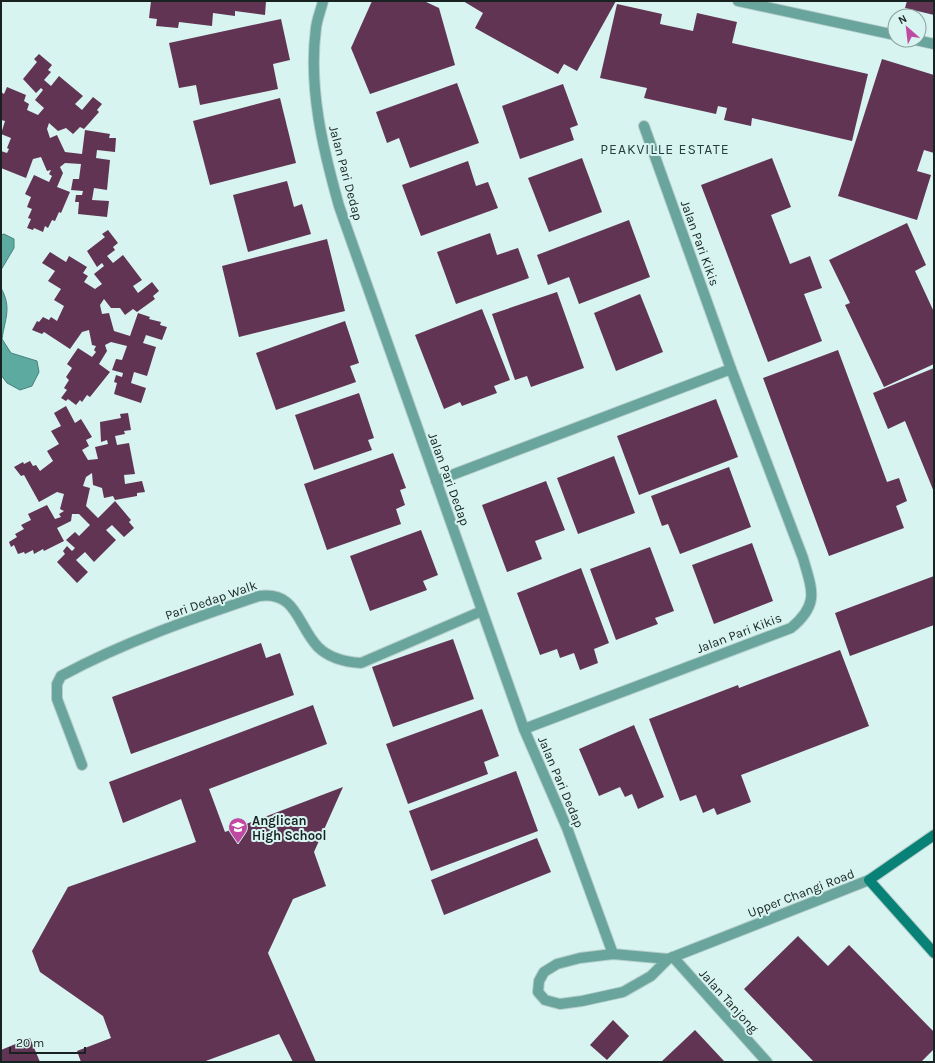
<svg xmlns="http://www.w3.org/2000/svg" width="935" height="1063" font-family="Karla,sans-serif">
	<rect width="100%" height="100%" fill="#d7f4f0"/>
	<g fill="#5daaa1" stroke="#48827b">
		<polygon points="4,234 14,239 14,248 1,270 1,235"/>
		<path d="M 1,288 C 12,308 5,318 2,339 L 11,353 L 37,361 L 39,372 L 32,386 L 20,390 L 7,383 L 1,375 Z"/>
	</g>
	<g fill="#613454">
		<polygon points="151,1 266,1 265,15 235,11 235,16 213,13 212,26 179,22 178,28 156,26 157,19 149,18"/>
		<polygon points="372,1 424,1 439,8 455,65 370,94 351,48"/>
		<polygon points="463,1 616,1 577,71 564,64 558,74 475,28 483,13"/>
		<polygon points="907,1 934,1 934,15 905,8"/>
		<polygon points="617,4 662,14 660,24 693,31 697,13 737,22 732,43 868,74 852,141 752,118 751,126 724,120 727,108 718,106 716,114 644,98 647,88 600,78"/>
		<polygon points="281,19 290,60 273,64 278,89 200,105 196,85 179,88 169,43"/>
		<polygon points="39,54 52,65 48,70 51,72 44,80 51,86 59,76 83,96 75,104 82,110 93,97 102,104 97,110 99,112 84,129 80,127 73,134 66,128 58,131 49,123 47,129 50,138 57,135 65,152 82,154 85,130 110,134 109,138 116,138 115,152 97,150 96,158 110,160 107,190 94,188 92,200 109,201 107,217 78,214 79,202 75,202 76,195 82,195 83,191 71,190 73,179 79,179 81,164 65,163 60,167 63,173 57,187 70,192 61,213 59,212 55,221 52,220 48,228 45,226 43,232 34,228 33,230 27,228 31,219 28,218 32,209 27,207 31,197 25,194 34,175 49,182 52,176 49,174 51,170 47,171 41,157 33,159 26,178 1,168 1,151 7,153 9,149 7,148 11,138 1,134 5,121 1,120 1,92 4,94 7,87 26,95 24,101 29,104 27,110 38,115 44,108 35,100 43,90 41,88 36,93 23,79 37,62 34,59"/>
		<polygon points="882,59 934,75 934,153 924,150 917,171 931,175 917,220 838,196"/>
		<polygon points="457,83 479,143 410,168 399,138 387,143 376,112"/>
		<polygon points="563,84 578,125 570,128 574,140 520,159 502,106"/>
		<polygon points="280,98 296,163 210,185 193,121"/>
		<polygon points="582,158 602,212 549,232 528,178"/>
		<polygon points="772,158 791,207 771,215 790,264 810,256 822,288 804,294 822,341 768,362 701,185"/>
		<polygon points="468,161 476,186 488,182 498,208 421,236 402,185"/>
		<polygon points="287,181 294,207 302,204 311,234 248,252 233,195"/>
		<polygon points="629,220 650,277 579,304 569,277 548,285 537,255"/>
		<polygon points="907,223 926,265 915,271 934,312 934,364 884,387 845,305 850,303 829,260"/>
		<polygon points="108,230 118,243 113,247 115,250 107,256 113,263 123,255 142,280 133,286 138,293 152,282 159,291 153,296 155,299 137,312 133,309 125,315 120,308 111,308 104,299 100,305 102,314 109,313 114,331 130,336 138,313 150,317 149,319 161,322 160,325 167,327 162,340 146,335 143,343 156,347 147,376 134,372 131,383 146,388 141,403 114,394 117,383 114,382 116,375 122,377 123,373 112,370 116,359 122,360 127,346 111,342 105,345 107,351 99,364 110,372 90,397 87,395 82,402 80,400 76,405 68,399 66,401 61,398 67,390 64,388 69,380 66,377 72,368 67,364 78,348 92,357 96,352 94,350 96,346 92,345 89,330 82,332 70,349 44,332 42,334 32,330 37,321 39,322 43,317 49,320 51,317 57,321 64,306 54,300 61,289 48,281 55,271 42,263 50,252 66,262 69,256 87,267 83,273 88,276 84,282 95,289 102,284 94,274 104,266 102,263 97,267 87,251 105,237 102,234"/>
		<polygon points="490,233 497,255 518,248 529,278 456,304 437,252"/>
		<polygon points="327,239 345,311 239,337 222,266"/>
		<polygon points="557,292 584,368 531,387 527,376 515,380 492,314"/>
		<polygon points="640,294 663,352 616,371 594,313"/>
		<polygon points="482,309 510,380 494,386 497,393 462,406 460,402 444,409 415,335"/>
		<polygon points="345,321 359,363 350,366 356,382 276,410 256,353"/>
		<polygon points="838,350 887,482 899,478 907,501 896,506 904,528 829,556 763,378"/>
		<polygon points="934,368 934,492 905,421 888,429 873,393"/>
		<polygon points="359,393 374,438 368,440 372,450 314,470 295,415"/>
		<polygon points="716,399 738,457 639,495 617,436"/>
		<polygon points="66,406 75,423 81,419 92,437 86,440 89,446 82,450 88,460 98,459 95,447 108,444 107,440 101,442 100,422 121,418 120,414 128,413 131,430 124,431 125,434 115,436 117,445 129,443 135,474 124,475 125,484 142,481 145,492 137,493 137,496 115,500 113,496 104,498 102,488 93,485 92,473 86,477 83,486 90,488 86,506 98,518 115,501 131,520 129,522 134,528 124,537 112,525 106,530 116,540 94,562 85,552 76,560 88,572 77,583 57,562 65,554 63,551 67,546 72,551 75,548 66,540 75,532 79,536 90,525 79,514 72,514 71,521 57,528 64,541 44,551 43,549 34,554 33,550 25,554 24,552 18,554 14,545 11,547 9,542 17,537 15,534 24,529 21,525 31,520 28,514 47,505 55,519 61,517 59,514 64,511 60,509 64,494 57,492 39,502 24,475 21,476 14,467 23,462 24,464 30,461 33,466 36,465 40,471 53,461 47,451 59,444 51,431 61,426 54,413"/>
		<polygon points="393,453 406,488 400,490 405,505 396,509 401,524 327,550 304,484"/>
		<polygon points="614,456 635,513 578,534 557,478"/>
		<polygon points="729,467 751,527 680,554 668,524 662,526 651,496"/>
		<polygon points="546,481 565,530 535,541 542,559 507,572 482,505"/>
		<polygon points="421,530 438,575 423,581 427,590 370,611 350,556"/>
		<polygon points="752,543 773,601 714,624 692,565"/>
		<polygon points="650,547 674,611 655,618 658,624 616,640 590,569"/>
		<polygon points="581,568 609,643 594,649 598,663 580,670 574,653 560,658 557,649 540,655 517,593"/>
		<polygon points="934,576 934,625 850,656 835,613"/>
		<polygon points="453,639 474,699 393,727 372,667"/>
		<polygon points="261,643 266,658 280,653 294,695 131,754 112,697"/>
		<polygon points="840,650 869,726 741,775 751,802 717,815 714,808 703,813 696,795 680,801 649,719 738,685 739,688"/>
		<polygon points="313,705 327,744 209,789 225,832 343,787 314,852 326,886 293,899 268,953 316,1062 293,1062 279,1034 203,1062 81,1062 77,1051 111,1038 103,1016 40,972 32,951 68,887 196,842 181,799 123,823 109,782"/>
		<polygon points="482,709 499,756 484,762 488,774 408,804 386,744"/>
		<polygon points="634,725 664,797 638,809 632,794 625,797 620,787 599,796 579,749"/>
		<polygon points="516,771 538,831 431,871 409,811"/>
		<polygon points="537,838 551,872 444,915 431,880"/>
		<polygon points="798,936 828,966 849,945 934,1032 934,1049 921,1062 814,1062 744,989"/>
		<polygon points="613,1020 629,1036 607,1060 590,1045"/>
		<polygon points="695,1030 724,1061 661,1062"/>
		<polygon points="30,1038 40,1062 1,1062 1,1050"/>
	</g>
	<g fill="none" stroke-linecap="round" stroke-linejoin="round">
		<g stroke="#b5cecb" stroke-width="12">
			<g id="street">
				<path d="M 323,1 C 321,10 317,19 316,28 C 308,88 323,149 339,206 L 524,729 L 567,828 L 613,954"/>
				<polyline points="738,1 895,35"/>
				<polyline points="916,40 934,44"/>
				<polyline points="436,481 731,369"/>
				<path d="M 524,729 L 791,628 C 820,604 812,590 803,558 L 731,369 L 644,126"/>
				<path d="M 82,765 L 57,699 L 57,684 L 61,676 C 124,642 191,619 259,596 C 297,591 297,625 318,647 C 329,658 345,662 361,663 L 482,611"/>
				<polyline points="673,957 767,1062"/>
				<polyline points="668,959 651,976 623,992 582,1001 560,1004 545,1000 538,992 539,981 544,972 557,964 580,958 613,954 668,959 869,880"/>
			</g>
		</g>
		<g stroke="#b5cecb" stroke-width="12">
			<polyline id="secondary" points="934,835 869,880 934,953"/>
		</g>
		<use href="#street" stroke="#6aa59d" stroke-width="10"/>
		<use href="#secondary" stroke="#088177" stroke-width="10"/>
	</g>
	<defs>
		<g id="school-pin" transform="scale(1)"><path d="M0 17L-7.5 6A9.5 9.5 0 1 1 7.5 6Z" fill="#c04aa2" stroke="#d7f4f0"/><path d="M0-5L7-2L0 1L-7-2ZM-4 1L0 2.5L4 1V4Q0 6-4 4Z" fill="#fff"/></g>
	</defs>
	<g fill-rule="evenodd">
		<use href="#school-pin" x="238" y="827"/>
	</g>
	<g text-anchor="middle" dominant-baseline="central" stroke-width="4" stroke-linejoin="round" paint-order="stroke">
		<g font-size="13" fill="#182321" stroke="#d7f4f0">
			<text transform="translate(346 173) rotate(75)">Jalan Pari Dedap</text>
			<text transform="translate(700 243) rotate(70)">Jalan Pari Kikis</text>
			<text transform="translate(449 479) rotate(70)">Jalan Pari Dedap</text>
			<text transform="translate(211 600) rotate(-19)">Pari Dedap Walk</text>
			<text transform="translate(739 633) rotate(-21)">Jalan Pari Kikis</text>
			<text transform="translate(561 782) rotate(67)">Jalan Pari Dedap</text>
			<text transform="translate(801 893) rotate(-21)">Upper Changi Road</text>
			<text transform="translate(729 1001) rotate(48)">Jalan Tanjong</text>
		</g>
		<g font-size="13" font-weight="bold" fill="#182321" stroke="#d7f4f0" text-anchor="start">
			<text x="252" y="820">Anglican<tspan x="252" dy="15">High School</tspan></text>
		</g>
		<g font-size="14" letter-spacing="1" fill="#273f3c" stroke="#d7f4f0">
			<text x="665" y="149">PEAKVILLE ESTATE</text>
		</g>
	</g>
	<rect width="935" height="1063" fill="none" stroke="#182321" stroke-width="4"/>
	<g transform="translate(907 28) rotate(332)"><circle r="19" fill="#d7f4f0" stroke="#8ba09d"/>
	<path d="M0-3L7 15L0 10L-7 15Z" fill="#c04aa2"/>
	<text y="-6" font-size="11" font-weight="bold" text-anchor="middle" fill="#182321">N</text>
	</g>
	<path d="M10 1047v6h75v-6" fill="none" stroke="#182321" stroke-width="2"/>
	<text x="16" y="1047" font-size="12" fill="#182321" stroke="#d7f4f0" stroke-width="3" paint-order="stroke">20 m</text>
</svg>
